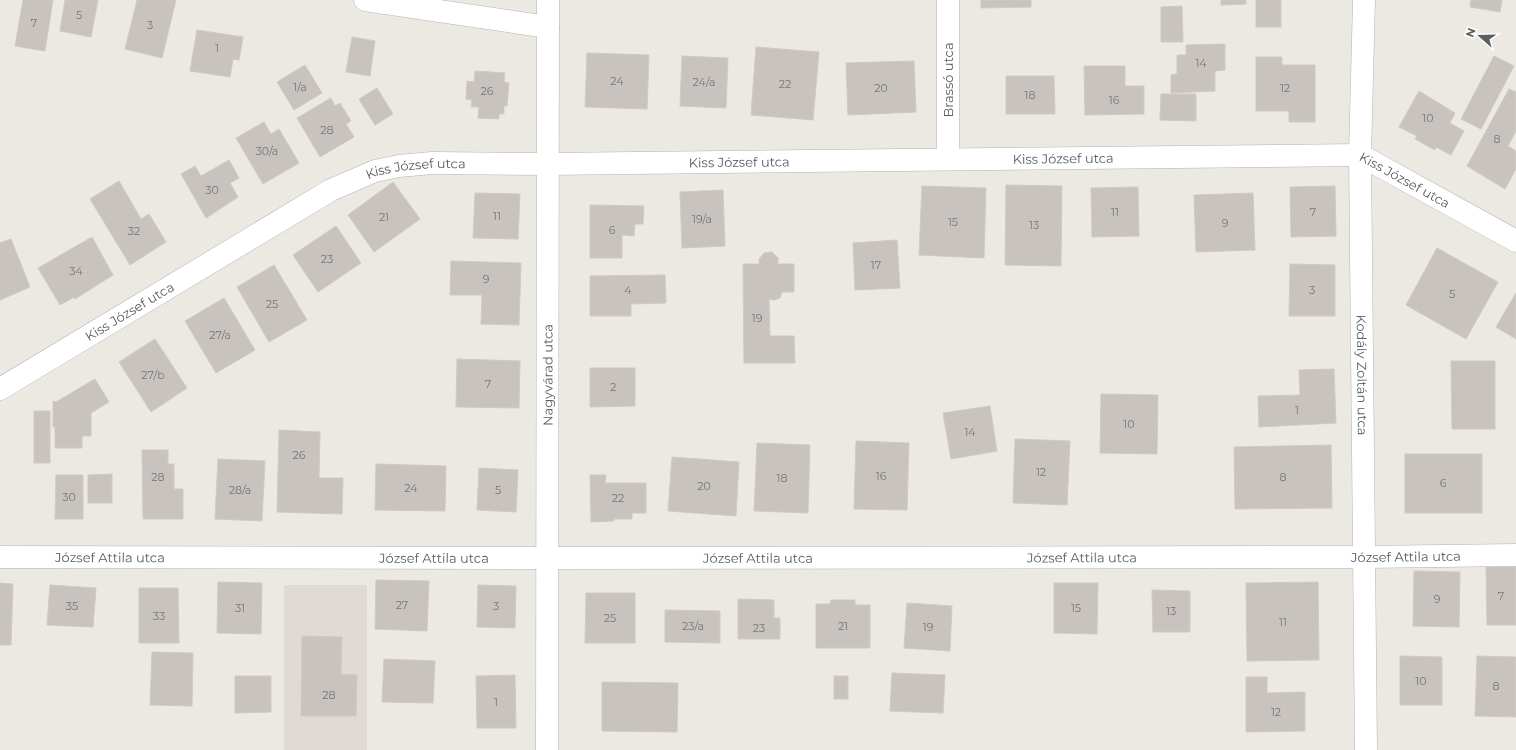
<svg xmlns="http://www.w3.org/2000/svg" width="1516" height="750" font-family="Montserrat,sans-serif">
	<rect width="100%" height="100%" fill="#ece9e2"/>
	<rect fill="#dfdad3" x="284" y="585" width="83" height="165"/>
	<g fill="#c8c3be" stroke="#d0cac0">
		<polygon points="23,0 53,0 45,51 15,46"/>
		<polygon points="65,0 98,0 91,37 60,31"/>
		<polygon points="137,0 176,0 162,58 125,49"/>
		<polygon points="981,0 1031,0 1031,7 981,8"/>
		<polygon points="1221,0 1246,0 1246,4 1221,5"/>
		<rect x="1256" y="0" width="25" height="27"/>
		<polygon points="1471,0 1502,0 1500,12 1470,7"/>
		<polygon points="1182,6 1183,42 1161,42 1161,7"/>
		<polygon points="197,30 243,37 239,60 233,59 230,77 190,71"/>
		<polygon points="352,37 375,41 370,76 346,72"/>
		<polygon points="1225,44 1225,70 1215,71 1215,91 1171,93 1171,75 1177,74 1177,55 1186,55 1186,45"/>
		<polygon points="756,47 819,52 813,120 751,115"/>
		<polygon points="587,53 649,55 647,109 585,107"/>
		<polygon points="682,56 728,58 726,108 680,106"/>
		<polygon points="1494,56 1514,66 1481,129 1461,119"/>
		<polygon points="1256,57 1282,57 1282,65 1315,65 1315,122 1289,122 1289,111 1256,111"/>
		<polygon points="914,61 916,112 848,115 846,63"/>
		<polygon points="305,65 322,93 294,110 277,82"/>
		<polygon points="1084,66 1125,66 1125,86 1144,86 1144,114 1085,115"/>
		<polygon points="475,71 505,73 504,82 509,83 507,106 504,106 504,114 499,114 499,119 478,118 479,107 471,107 472,100 466,99 467,81 474,82"/>
		<polygon points="1006,76 1054,76 1055,114 1006,114"/>
		<polygon points="377,88 393,114 375,125 359,99"/>
		<polygon points="1509,89 1516,92 1516,131 1508,146 1516,151 1516,169 1505,189 1467,166"/>
		<polygon points="1419,91 1455,113 1450,123 1464,131 1451,155 1436,147 1435,150 1415,139 1417,136 1399,127"/>
		<polygon points="1161,94 1196,94 1196,121 1160,120"/>
		<polygon points="331,98 335,106 340,103 351,121 346,124 354,137 320,157 297,118"/>
		<polygon points="264,122 271,134 279,129 299,163 263,184 236,138"/>
		<polygon points="229,160 239,178 230,183 238,197 206,218 181,174 195,166 201,176"/>
		<polygon points="119,181 141,219 149,214 166,242 130,265 90,199"/>
		<polygon points="393,182 420,219 374,252 348,215"/>
		<polygon points="1006,185 1062,186 1061,266 1005,265"/>
		<polygon points="922,186 986,188 984,258 919,255"/>
		<polygon points="1335,186 1336,236 1291,237 1290,187"/>
		<polygon points="1138,187 1139,236 1092,237 1091,188"/>
		<polygon points="723,190 725,246 682,248 680,192"/>
		<polygon points="475,193 520,194 518,239 473,238"/>
		<polygon points="1253,193 1255,250 1196,252 1194,195"/>
		<polygon points="590,205 644,206 643,224 635,224 634,236 622,235 622,258 590,258"/>
		<polygon points="336,226 361,263 318,292 293,255"/>
		<polygon points="92,237 113,275 75,299 74,297 60,305 38,268"/>
		<polygon points="11,239 30,287 0,300 0,243"/>
		<polygon points="897,240 900,288 855,290 853,243"/>
		<polygon points="1437,248 1498,282 1466,339 1406,305"/>
		<polygon points="772,252 778,258 778,264 794,264 794,292 782,292 780,298 774,300 769,299 770,336 794,336 795,363 744,363 743,264 759,264 759,259 764,253"/>
		<polygon points="451,261 521,263 519,325 481,324 482,295 450,295"/>
		<polygon points="1290,264 1335,265 1335,316 1289,316"/>
		<polygon points="274,265 307,320 269,342 237,287"/>
		<polygon points="665,275 666,303 631,304 631,316 590,316 590,276"/>
		<polygon points="1516,293 1516,339 1496,327"/>
		<polygon points="224,298 255,350 216,373 185,321"/>
		<polygon points="155,339 187,388 151,412 119,362"/>
		<polygon points="457,359 520,361 519,408 456,407"/>
		<polygon points="1451,361 1495,361 1495,429 1452,429"/>
		<polygon points="590,368 635,368 635,406 590,407"/>
		<polygon points="1334,369 1336,423 1259,427 1258,396 1300,395 1299,370"/>
		<polygon points="95,379 109,402 91,413 91,436 82,436 82,448 55,448 55,427 53,427 53,401 56,402"/>
		<polygon points="1101,394 1158,395 1157,454 1100,453"/>
		<polygon points="990,406 997,451 951,459 943,413"/>
		<rect x="34" y="411" width="16" height="52"/>
		<polygon points="279,430 320,432 319,478 343,478 342,514 277,512"/>
		<polygon points="1015,439 1070,441 1067,505 1013,503"/>
		<polygon points="856,441 909,443 907,510 854,509"/>
		<polygon points="757,443 810,445 808,513 754,511"/>
		<polygon points="1331,445 1332,508 1235,509 1234,447"/>
		<polygon points="142,450 168,450 168,464 174,464 174,489 183,489 183,519 143,519"/>
		<rect x="1405" y="454" width="77" height="59"/>
		<polygon points="672,457 739,462 736,516 668,511"/>
		<polygon points="218,459 265,461 262,521 215,519"/>
		<polygon points="376,464 446,466 445,511 375,510"/>
		<polygon points="479,468 518,470 516,512 477,510"/>
		<polygon points="112,474 112,503 88,503 88,475"/>
		<polygon points="56,475 83,475 83,519 55,519"/>
		<polygon points="590,475 606,475 605,483 646,483 646,513 632,513 632,519 614,519 614,521 591,522"/>
		<polygon points="1486,567 1516,567 1516,625 1487,625"/>
		<polygon points="1414,571 1460,572 1459,627 1413,626"/>
		<polygon points="376,580 429,581 427,631 375,629"/>
		<polygon points="218,582 262,583 261,634 217,633"/>
		<polygon points="1318,582 1319,660 1247,661 1246,583"/>
		<polygon points="0,583 13,584 11,645 0,645"/>
		<polygon points="1054,583 1098,583 1097,634 1054,633"/>
		<polygon points="50,585 96,588 93,627 47,625"/>
		<polygon points="478,585 516,586 515,628 477,627"/>
		<polygon points="139,588 178,588 179,643 139,643"/>
		<polygon points="1152,590 1190,591 1190,632 1153,632"/>
		<polygon points="586,593 635,593 635,643 585,643"/>
		<polygon points="738,599 774,600 774,618 780,618 780,639 738,639"/>
		<polygon points="831,600 855,600 855,605 870,605 870,648 816,648 816,604 830,604"/>
		<polygon points="907,603 952,606 950,651 904,648"/>
		<polygon points="665,610 720,611 720,643 665,642"/>
		<polygon points="302,636 342,637 341,674 357,675 356,716 301,716"/>
		<polygon points="152,652 193,653 192,706 150,705"/>
		<polygon points="1400,656 1442,657 1442,705 1400,705"/>
		<polygon points="1477,656 1516,657 1516,717 1475,716"/>
		<polygon points="384,659 435,661 433,703 382,702"/>
		<polygon points="892,673 945,675 943,713 890,711"/>
		<polygon points="515,675 516,728 477,728 476,676"/>
		<polygon points="235,676 271,676 271,712 235,713"/>
		<rect x="834" y="676" width="14" height="23"/>
		<polygon points="1246,677 1267,677 1267,693 1305,692 1305,731 1246,732"/>
		<polygon points="602,682 678,683 677,732 602,731"/>
	</g>
	<g fill="none" stroke-linecap="round" stroke-linejoin="round">
		<g stroke="#afb3b6" stroke-width="23">
			<g id="street">
				<polyline points="365,0 548,27"/>
				<polyline points="948,0 948,159"/>
				<path id="s1" d="M 1364,0 L 1360,155 L 1366,750"/>
				<path id="s2" d="M 0,389 L 331,190 L 375,171 L 399,166 L 432,163 L 547,164 L 1360,155 L 1516,241"/>
				<path id="s3" d="M 0,557 L 548,558 L 1364,557 L 1516,555"/>
				<path id="s4" d="M 547,750 L 548,0"/>
			</g>
		</g>
		<use href="#street" stroke="#fff" stroke-width="22"/>
	</g>
	<g text-anchor="middle" dominant-baseline="central" stroke-width="3" stroke-linejoin="round" paint-order="stroke">
		<g font-size="11" fill="#767778">
			<text x="79" y="15">5</text>
			<text x="34" y="23">7</text>
			<text x="150" y="25">3</text>
			<text x="217" y="48">1</text>
			<text x="1201" y="63">14</text>
			<text x="617" y="81">24</text>
			<text x="704" y="82">24/a</text>
			<text x="785" y="84">22</text>
			<text x="300" y="87">1/a</text>
			<text x="881" y="88">20</text>
			<text x="1285" y="88">12</text>
			<text x="487" y="91">26</text>
			<text x="1030" y="95">18</text>
			<text x="1114" y="100">16</text>
			<text x="1428" y="118">10</text>
			<text x="327" y="130">28</text>
			<text x="1497" y="139">8</text>
			<text x="267" y="151">30/a</text>
			<text x="212" y="190">30</text>
			<text x="1115" y="212">11</text>
			<text x="1313" y="212">7</text>
			<text x="497" y="216">11</text>
			<text x="384" y="217">21</text>
			<text x="702" y="219">19/a</text>
			<text x="953" y="222">15</text>
			<text x="1225" y="223">9</text>
			<text x="1034" y="225">13</text>
			<text x="612" y="230">6</text>
			<text x="134" y="231">32</text>
			<text x="327" y="259">23</text>
			<text x="876" y="265">17</text>
			<text x="76" y="271">34</text>
			<text x="486" y="279">9</text>
			<text x="628" y="290">4</text>
			<text x="1312" y="290">3</text>
			<text x="1452" y="294">5</text>
			<text x="272" y="304">25</text>
			<text x="757" y="318">19</text>
			<text x="220" y="335">27/a</text>
			<text x="153" y="375">27/b</text>
			<text x="488" y="384">7</text>
			<text x="613" y="387">2</text>
			<text x="1297" y="410">1</text>
			<text x="1129" y="424">10</text>
			<text x="970" y="432">14</text>
			<text x="299" y="455">26</text>
			<text x="1041" y="472">12</text>
			<text x="881" y="476">16</text>
			<text x="158" y="477">28</text>
			<text x="1283" y="477">8</text>
			<text x="782" y="478">18</text>
			<text x="1443" y="483">6</text>
			<text x="704" y="486">20</text>
			<text x="411" y="488">24</text>
			<text x="240" y="490">28/a</text>
			<text x="498" y="490">5</text>
			<text x="69" y="497">30</text>
			<text x="618" y="498">22</text>
			<text x="1501" y="596">7</text>
			<text x="1437" y="599">9</text>
			<text x="402" y="605">27</text>
			<text x="72" y="606">35</text>
			<text x="496" y="606">3</text>
			<text x="240" y="608">31</text>
			<text x="1076" y="608">15</text>
			<text x="1171" y="611">13</text>
			<text x="159" y="616">33</text>
			<text x="610" y="618">25</text>
			<text x="1283" y="622">11</text>
			<text x="693" y="626">23/a</text>
			<text x="843" y="626">21</text>
			<text x="928" y="627">19</text>
			<text x="759" y="628">23</text>
			<text x="1421" y="681">10</text>
			<text x="1496" y="686">8</text>
			<text x="329" y="695">28</text>
			<text x="496" y="702">1</text>
			<text x="1276" y="712">12</text>
		</g>
		<g font-size="13" fill="#5a5e61" stroke="#fff">
			<text transform="translate(948 80) rotate(-90)">Brassó utca</text>
			<text stroke="none"><textPath href="#s2" startOffset="1123">Kiss József utca</textPath></text>
			<text stroke="none"><textPath href="#s2" startOffset="799">Kiss József utca</textPath></text>
			<text stroke="none"><textPath href="#s2" startOffset="475">Kiss József utca</textPath></text>
			<text stroke="none"><textPath href="#s2" startOffset="1471">Kiss József utca</textPath></text>
			<text stroke="none"><textPath href="#s2" startOffset="151">Kiss József utca</textPath></text>
			<text stroke="none"><textPath href="#s4" startOffset="375">Nagyvárad utca</textPath></text>
			<text stroke="none"><textPath href="#s1" startOffset="375">Kodály Zoltán utca</textPath></text>
			<text stroke="none"><textPath href="#s3" startOffset="1406">József Attila utca</textPath></text>
			<text stroke="none"><textPath href="#s3" startOffset="110">József Attila utca</textPath></text>
			<text stroke="none"><textPath href="#s3" startOffset="434">József Attila utca</textPath></text>
			<text stroke="none"><textPath href="#s3" startOffset="758">József Attila utca</textPath></text>
			<text stroke="none"><textPath href="#s3" startOffset="1082">József Attila utca</textPath></text>
		</g>
	</g>
	<g transform="translate(1480 36) rotate(290)" stroke="#ffffff" stroke-width="3" paint-order="stroke">
	<path d="M0-3L7 15L0 10L-7 15Z" fill="#5a5e61"/>
	<text y="-6" font-size="11" font-weight="bold" text-anchor="middle" fill="#5a5e61">N</text>
	</g>
</svg>
